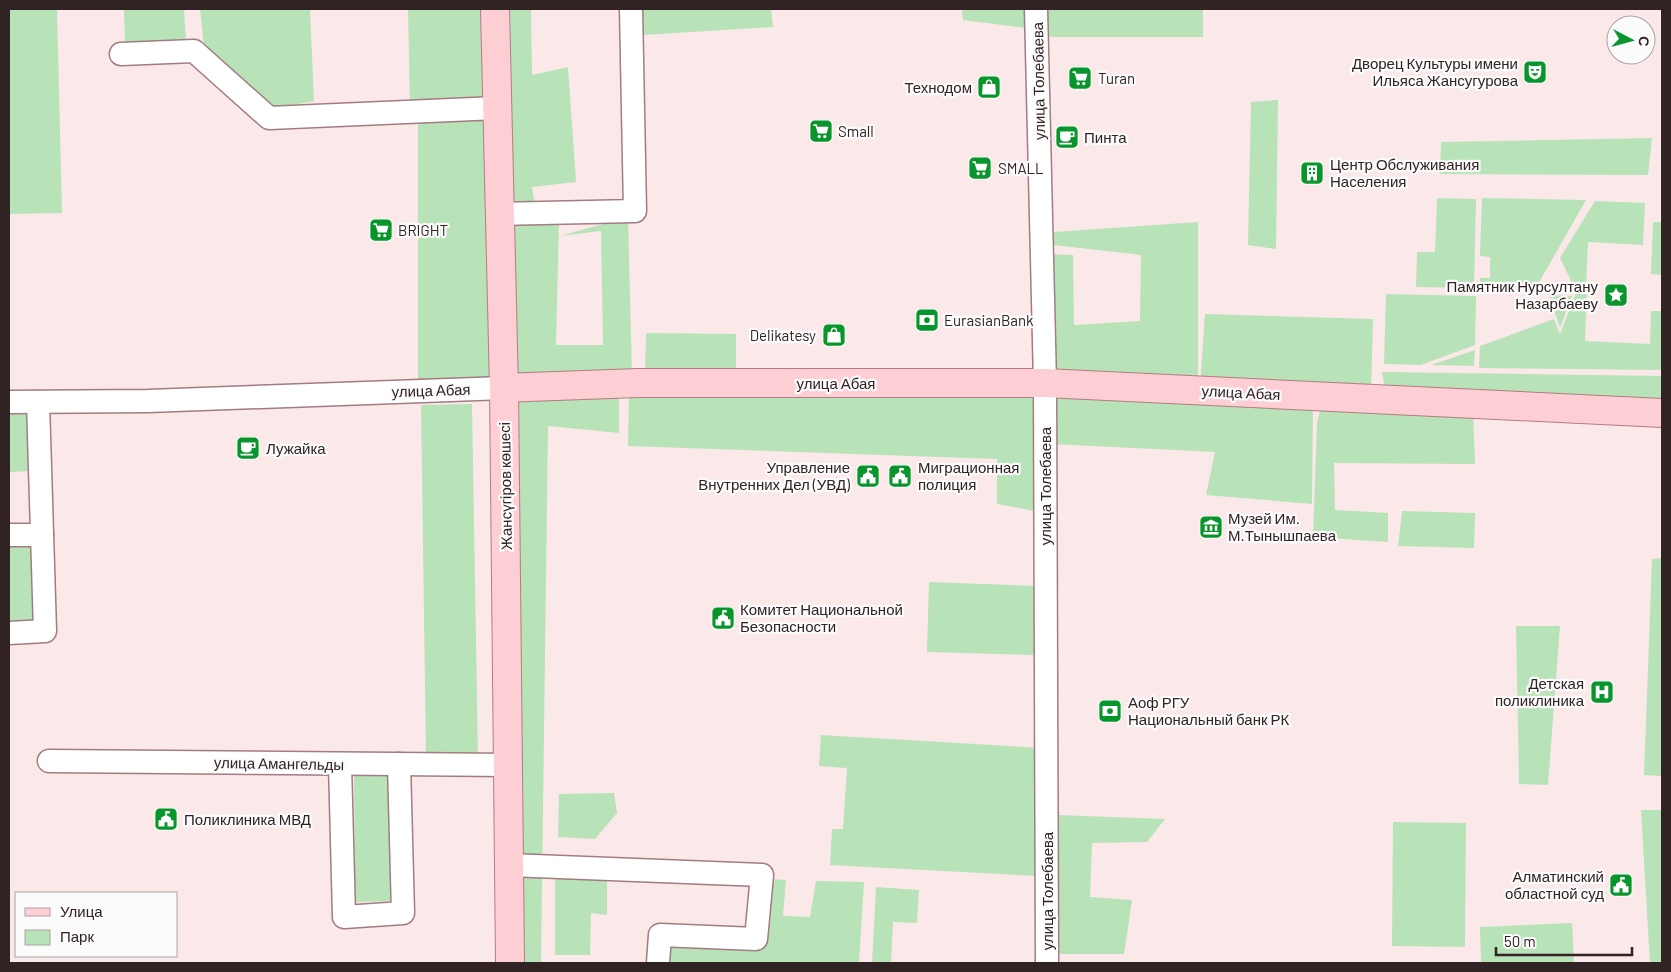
<svg xmlns="http://www.w3.org/2000/svg" width="1671" height="972" font-family="Barlow,sans-serif">
	<rect width="100%" height="100%" fill="#fbe9ea"/>
	<g fill="#b8e2b8">
		<polygon points="9,9 57,9 62,213 9,214"/>
		<polygon points="124,9 184,9 186,41 125,42"/>
		<polygon points="200,9 310,9 314,101 276,108 204,47"/>
		<polygon points="408,9 483,9 485,101 410,105"/>
		<polygon points="503,9 531,9 532,75 568,67 576,182 532,187 538,222 559,220 556,345 603,345 601,231 560,236 628,217 632,376 511,380"/>
		<polygon points="643,9 771,9 773,27 643,35"/>
		<polygon points="962,9 1025,9 1025,28 963,20"/>
		<polygon points="1045,9 1203,9 1203,37 1046,37"/>
		<polygon points="1278,100 1276,249 1248,245 1251,102"/>
		<polygon points="490,115 496,379 418,381 418,120"/>
		<polygon points="1652,138 1648,175 1440,174 1441,142"/>
		<polygon points="1437,198 1476,199 1474,288 1416,287 1417,252 1435,252"/>
		<polygon points="1482,198 1586,200 1537,286 1480,285 1480,278 1490,278 1490,257 1480,256"/>
		<polygon points="1595,201 1645,203 1643,245 1588,242 1586,286 1573,285 1560,258"/>
		<polygon points="1198,222 1198,385 1051,379 1049,254 1073,255 1074,325 1140,321 1141,255 1054,245 1054,232"/>
		<polygon points="1653,222 1662,222 1662,275 1651,274"/>
		<polygon points="1576,293 1587,293 1585,341 1650,344 1651,311 1662,311 1662,370 1479,368 1480,346 1554,319 1560,334"/>
		<polygon points="1386,294 1476,296 1475,345 1421,365 1384,364"/>
		<polygon points="1549,295 1572,296 1560,328"/>
		<polygon points="1205,314 1373,319 1371,393 1200,386"/>
		<polygon points="646,333 736,334 736,376 645,377"/>
		<polygon points="1475,350 1474,366 1431,365"/>
		<polygon points="1382,372 1662,376 1662,408 1385,391"/>
		<polygon points="629,390 1035,392 1035,511 997,504 997,459 628,446"/>
		<polygon points="619,391 619,433 548,426 541,963 514,963 510,393"/>
		<polygon points="1058,392 1313,404 1312,504 1206,495 1215,452 1052,444"/>
		<polygon points="1322,402 1473,409 1475,464 1334,463 1335,510 1388,513 1388,542 1313,537 1317,423"/>
		<polygon points="472,404 478,759 426,757 421,405"/>
		<polygon points="9,414 28,414 30,471 9,472"/>
		<polygon points="1402,511 1475,513 1474,548 1398,546"/>
		<polygon points="9,540 34,540 37,624 9,626"/>
		<polygon points="1662,558 1662,776 1644,775 1652,559"/>
		<polygon points="929,582 1036,586 1034,655 927,652"/>
		<polygon points="1516,626 1560,626 1548,785 1519,784"/>
		<polygon points="821,735 1043,748 1036,876 830,865 832,829 843,829 847,768 819,766"/>
		<polygon points="354,773 393,773 395,901 355,902"/>
		<polygon points="614,793 617,813 595,839 558,837 559,794"/>
		<polygon points="1641,810 1662,810 1662,963 1650,963"/>
		<polygon points="1057,815 1165,819 1147,842 1092,843 1090,897 1132,900 1124,954 1056,954"/>
		<polygon points="1393,822 1466,823 1465,947 1392,946"/>
		<polygon points="555,873 607,875 607,915 591,913 590,955 555,955"/>
		<polygon points="771,879 786,880 783,916 810,917 816,881 864,882 859,963 666,963 669,939 767,946"/>
		<polygon points="876,887 919,890 917,923 893,922 891,962 906,963 872,963"/>
		<polygon points="1572,923 1574,963 1481,963 1480,927"/>
	</g>
	<g fill="none" stroke-linecap="round" stroke-linejoin="round">
		<g stroke="#a27c80" stroke-width="25">
			<g id="minor">
				<polyline points="1036,9 1045,383 1047,963"/>
				<polyline points="121,54 194,51 269,118 497,108"/>
				<polyline points="500,214 635,211 631,9"/>
				<polyline points="9,402 148,401 504,388"/>
				<polyline points="9,535 42,535"/>
				<polyline points="9,633 45,631 38,402"/>
				<polyline points="49,761 508,765"/>
				<polyline points="340,764 344,917 403,913 399,764"/>
				<polyline points="509,865 762,875 756,939 660,935 658,963"/>
			</g>
		</g>
		<g stroke="#b47c82" stroke-width="30">
			<g id="major">
				<polyline points="495,9 504,388 510,963"/>
				<polyline points="504,388 638,383 1045,383 1662,413"/>
			</g>
		</g>
		<use href="#minor" stroke="#fff" stroke-width="22"/>
		<use href="#major" stroke="#fdced3" stroke-width="28"/>
	</g>
	<defs>
		<g id="theatre-square" transform="scale(1.25)"><rect x="-9" y="-9" width="18" height="18" rx="4" fill="#08952b" stroke="#fbfbfb"/><path d="M-5-5.5Q0-4 5-5.5V0Q5 5 0 6Q-5 5-5 0ZM-3.3-2.5H-1v1.5H-3.3ZM1-2.5H3.3v1.5H1ZM-2.8 1Q0 5.5 2.8 1Z" fill="#fff"/></g>
		<g id="supermarket-square" transform="scale(1.25)"><rect x="-9" y="-9" width="18" height="18" rx="4" fill="#08952b" stroke="#fbfbfb"/><path d="M-6-5.5h2.5l.6 2H6L4.5 2H-2.5L-4.4-4H-6ZM-1.5 3.2a1.3 1.3 0 1 0 .1 0ZM3 3.2a1.3 1.3 0 1 0 .1 0Z" fill="#fff"/></g>
		<g id="shop-square" transform="scale(1.25)"><rect x="-9" y="-9" width="18" height="18" rx="4" fill="#08952b" stroke="#fbfbfb"/><path d="M-5-2.5h2.3a2.7 3.5 0 0 1 5.4 0H5L5.5 6h-11ZM-1.5-2.5h3a1.5 2.3 0 0 0-3 0Z" fill="#fff"/></g>
		<g id="cafe-square" transform="scale(1.25)"><rect x="-9" y="-9" width="18" height="18" rx="4" fill="#08952b" stroke="#fbfbfb"/><path d="M-5.5-4.5H6V0H3Q3 3.5 0 3.5H-2.5Q-5.5 3.5-5.5 0ZM3-3.2v2h1.7v-2ZM-6 4.5H4V6H-6Z" fill="#fff"/></g>
		<g id="building-square" transform="scale(1.25)"><rect x="-9" y="-9" width="18" height="18" rx="4" fill="#08952b" stroke="#fbfbfb"/><path d="M-4-6H4V6H1V3H-1V6H-4ZM-2.5-4.3h1.7v1.8h-1.7ZM.8-4.3h1.7v1.8H.8ZM-2.5-1h1.7V.8h-1.7ZM.8-1h1.7V.8H.8Z" fill="#fff"/></g>
		<g id="sight-square" transform="scale(1.25)"><rect x="-9" y="-9" width="18" height="18" rx="4" fill="#08952b" stroke="#fbfbfb"/><path d="M0-6L1.8-2.2L6-1.7L2.9 1.2L3.7 5.4L0 3.3L-3.7 5.4L-2.9 1.2L-6-1.7L-1.8-2.2Z" fill="#fff"/></g>
		<g id="bank-square" transform="scale(1.25)"><rect x="-9" y="-9" width="18" height="18" rx="4" fill="#08952b" stroke="#fbfbfb"/><path d="M-6-4H6V4H-6ZM0-2.3a2.3 2.3 0 1 0 0 4.6a2.3 2.3 0 1 0 0-4.6Z" fill="#fff"/></g>
		<g id="civic-square" transform="scale(1.25)"><rect x="-9" y="-9" width="18" height="18" rx="4" fill="#08952b" stroke="#fbfbfb"/><path d="M-.6-6.5H3V-4.5H.6V-3L4-1V1h2V6H-6V1h2V-1L-.6-3ZM-1.2 2.5V6h2.4V2.5Z" fill="#fff"/></g>
		<g id="museum-square" transform="scale(1.25)"><rect x="-9" y="-9" width="18" height="18" rx="4" fill="#08952b" stroke="#fbfbfb"/><path d="M0-6L6-3V-2H-6V-3ZM-5-1h2V3h-2ZM-1-1h2V3h-2ZM3-1h2V3H3ZM-6 4H6V6H-6Z" fill="#fff"/></g>
		<g id="hospital-square" transform="scale(1.25)"><rect x="-9" y="-9" width="18" height="18" rx="4" fill="#08952b" stroke="#fbfbfb"/><path d="M-5-5h3v3.5h4V-5h3V5h-3V1.5h-4V5h-3Z" fill="#fff"/></g>
	</defs>
	<g fill-rule="evenodd">
		<use href="#theatre-square" x="1535" y="72"/>
		<use href="#supermarket-square" x="1080" y="78"/>
		<use href="#shop-square" x="989" y="87"/>
		<use href="#supermarket-square" x="821" y="131"/>
		<use href="#cafe-square" x="1067" y="137"/>
		<use href="#supermarket-square" x="980" y="168"/>
		<use href="#building-square" x="1312" y="173"/>
		<use href="#supermarket-square" x="381" y="230"/>
		<use href="#sight-square" x="1616" y="295"/>
		<use href="#bank-square" x="927" y="320"/>
		<use href="#shop-square" x="834" y="335"/>
		<use href="#cafe-square" x="248" y="448"/>
		<use href="#civic-square" x="868" y="476"/>
		<use href="#civic-square" x="900" y="476"/>
		<use href="#museum-square" x="1211" y="527"/>
		<use href="#civic-square" x="723" y="618"/>
		<use href="#hospital-square" x="1602" y="692"/>
		<use href="#bank-square" x="1110" y="711"/>
		<use href="#civic-square" x="166" y="819"/>
		<use href="#civic-square" x="1621" y="885"/>
	</g>
	<g text-anchor="middle" dominant-baseline="central" stroke-width="4.5" stroke-linejoin="round" paint-order="stroke">
		<g font-size="15" fill="#312223" stroke="#fbfbfb" text-anchor="start">
			<text x="1518" y="63" text-anchor="end">Дворец Культуры имени<tspan x="1518" dy="17">Ильяса Жансугурова</tspan></text>
			<text x="1098" y="78">Turan</text>
			<text x="972" y="87" text-anchor="end">Технодом</text>
			<text x="838" y="131">Small</text>
			<text x="1084" y="137">Пинта</text>
			<text x="1330" y="164">Центр Обслуживания<tspan x="1330" dy="17">Населения</tspan></text>
			<text x="998" y="168">SMALL</text>
			<text x="398" y="230">BRIGHT</text>
			<text x="1598" y="286" text-anchor="end">Памятник Нурсултану<tspan x="1598" dy="17">Назарбаеву</tspan></text>
			<text x="944" y="320">EurasianBank</text>
			<text x="816" y="335" text-anchor="end">Delikatesy</text>
			<text x="266" y="448">Лужайка</text>
			<text x="850" y="467" text-anchor="end">Управление<tspan x="850" dy="17">Внутренних Дел (УВД)</tspan></text>
			<text x="918" y="467">Миграционная<tspan x="918" dy="17">полиция</tspan></text>
			<text x="1228" y="518">Музей Им.<tspan x="1228" dy="17">М.Тынышпаева</tspan></text>
			<text x="740" y="609">Комитет Национальной<tspan x="740" dy="17">Безопасности</tspan></text>
			<text x="1584" y="683" text-anchor="end">Детская<tspan x="1584" dy="17">поликлиника</tspan></text>
			<text x="1128" y="702">Аоф РГУ<tspan x="1128" dy="17">Национальный банк РК</tspan></text>
			<text x="184" y="819">Поликлиника МВД</text>
			<text x="1604" y="876" text-anchor="end">Алматинский<tspan x="1604" dy="17">областной суд</tspan></text>
		</g>
		<g font-size="15" fill="#312223" stroke="#fbfbfb">
			<text transform="translate(1038 81) rotate(-91)">улица Толебаева</text>
			<text x="836" y="383">улица Абая</text>
			<text transform="translate(431 390) rotate(-2)">улица Абая</text>
			<text transform="translate(1241 392) rotate(3)">улица Абая</text>
			<text transform="translate(505 486) rotate(-91)">Жансүгіров көшесі</text>
			<text transform="translate(1045 486) rotate(-90)">улица Толебаева</text>
			<text transform="translate(279 763) rotate(1)">улица Амангельды</text>
			<text transform="translate(1047 891) rotate(-90)">улица Толебаева</text>
		</g>
	</g>
	<rect width="1671" height="972" fill="none" stroke="#312223" stroke-width="20"/>
	<rect x="15" y="892" width="162" height="65" fill="#fbfbfb" stroke="#aaa4a5"/>
	<rect x="25" y="908" width="25" height="8" fill="#fdced3" stroke="#aaa4a5"/>
	<text x="60" y="917" font-size="15" fill="#312223">Улица</text>
	<rect x="25" y="930" width="25" height="15" fill="#b8e2b8" stroke="#aaa4a5"/>
	<text x="60" y="942" font-size="15" fill="#312223">Парк</text>
	<g transform="translate(1631 40) rotate(96)"><circle r="24" fill="#fbfbfb" stroke="#aaa4a5"/>
	<path d="M0-4L9 19L0 12L-9 19Z" fill="#08952b"/>
	<text y="-8" font-size="14" font-weight="bold" text-anchor="middle" fill="#312223">С</text>
	</g>
	<path d="M1496 947v8h136v-8" fill="none" stroke="#312223" stroke-width="2.5"/>
	<text x="1504" y="947" font-size="15" fill="#312223" stroke="#fbfbfb" stroke-width="4" paint-order="stroke">50 m</text>
</svg>
